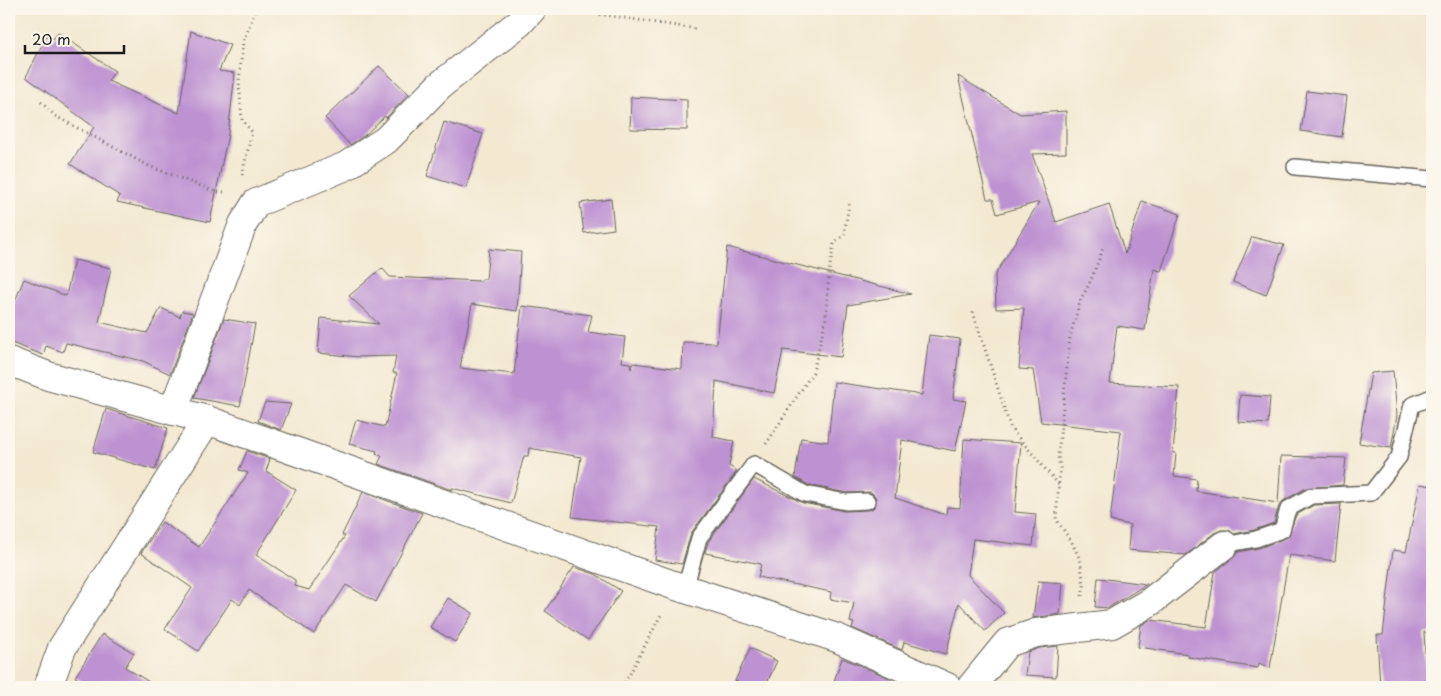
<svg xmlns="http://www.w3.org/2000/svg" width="1441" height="696" font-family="'Playpen Sans',sans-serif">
	<rect width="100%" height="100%" fill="#fbf7ec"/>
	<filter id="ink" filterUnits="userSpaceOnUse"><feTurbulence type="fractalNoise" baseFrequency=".02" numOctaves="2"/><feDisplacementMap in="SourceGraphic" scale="10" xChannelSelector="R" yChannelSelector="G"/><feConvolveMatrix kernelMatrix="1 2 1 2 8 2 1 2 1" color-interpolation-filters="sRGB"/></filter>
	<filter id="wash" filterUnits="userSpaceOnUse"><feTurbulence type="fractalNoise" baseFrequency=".0096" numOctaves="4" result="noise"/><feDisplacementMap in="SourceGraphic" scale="20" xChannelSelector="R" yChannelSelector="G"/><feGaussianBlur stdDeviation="1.12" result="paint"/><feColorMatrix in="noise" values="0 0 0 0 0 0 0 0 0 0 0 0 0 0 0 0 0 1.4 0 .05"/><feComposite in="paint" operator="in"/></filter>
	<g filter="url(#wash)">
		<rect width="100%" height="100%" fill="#f3e9d1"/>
		<g id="blocks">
			<g fill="#bd92d2">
				<polygon points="191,31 230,45 219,71 235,73 228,134 210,222 117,202 120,196 70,164 94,127 26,77 47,35 53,39 58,33 115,71 108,81 179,113"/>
				<polygon points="379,66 409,94 386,118 385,116 365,135 350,145 325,118"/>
				<polygon points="958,76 1020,114 1066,111 1066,153 1032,154 1056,222 1109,204 1125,254 1142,201 1180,214 1161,271 1154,269 1145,330 1117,326 1110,383 1179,387 1173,453 1176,453 1174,476 1197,479 1196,491 1278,503 1281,456 1346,458 1343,485 1306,488 1283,501 1279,506 1274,523 1254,530 1234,534 1229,530 1221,530 1214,533 1186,555 1128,550 1130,525 1110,521 1121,431 1041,422 1033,370 1019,369 1024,308 996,309 995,275 1039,202 997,214 993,199 987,199"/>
				<polygon points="1307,91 1347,96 1342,137 1301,131"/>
				<polygon points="631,97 687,100 687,130 630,129"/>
				<polygon points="444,122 483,134 466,188 427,176"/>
				<polygon points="611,199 614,229 584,233 580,203"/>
				<polygon points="1252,237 1284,245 1266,295 1233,282"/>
				<polygon points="727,247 911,294 848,305 841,357 783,350 774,393 716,381 713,437 734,441 729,466 737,471 691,533 682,564 655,560 659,527 572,517 581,457 529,448 528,456 524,456 511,503 452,488 452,490 378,464 382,456 376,454 377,451 349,444 356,420 385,427 397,373 393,373 396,356 359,357 318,353 321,318 379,324 349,296 382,268 390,277 481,281 482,279 486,279 489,249 521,252 517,311 472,304 460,368 514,374 522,306 592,315 588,332 625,337 622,362 630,363 631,369 633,363 682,369 683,342 717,343"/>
				<polygon points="74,260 111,268 99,322 147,333 161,308 180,317 182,311 193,313 170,374 143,361 66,343 63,352 46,346 43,355 9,342 9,316 24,279 66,296"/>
				<polygon points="224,319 255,324 240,406 194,398"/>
				<polygon points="929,335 960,339 953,399 966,401 955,451 902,440 895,498 946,515 947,507 960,508 964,439 1021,443 1015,512 1036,514 1033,546 973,539 968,575 1004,613 985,631 959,603 946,654 904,642 902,650 852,628 854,623 850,622 854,603 830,599 831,592 758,577 761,564 705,553 708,542 754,479 803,503 844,511 867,510 872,509 876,505 876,500 875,496 871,492 847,493 808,485 795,477 801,438 828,442 834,382 922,395"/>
				<polygon points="1393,371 1397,415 1391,448 1359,443 1371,373"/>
				<polygon points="1240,395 1270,397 1268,424 1238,422"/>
				<polygon points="265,402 291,404 281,430 258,421"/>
				<polygon points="106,409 168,428 155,470 93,452"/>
				<polygon points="247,451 270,459 266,471 296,490 256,555 295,580 295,586 309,590 345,536 342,535 363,492 422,513 376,602 346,585 314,634 249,590 240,605 232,599 198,651 165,629 192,588 141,553 162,522 199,547 248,473 239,470"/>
				<polygon points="1420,484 1432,486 1432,632 1424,632 1427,687 1380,687 1377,635 1383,635 1393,550 1406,552"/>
				<polygon points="1341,504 1335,561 1289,555 1270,668 1259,663 1258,668 1188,657 1188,654 1138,647 1141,625 1150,620 1206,627 1215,572 1234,557 1238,552 1259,548 1288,537 1296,515 1314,505"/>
				<polygon points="574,567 595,574 621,591 588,640 545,611"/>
				<polygon points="1098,578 1147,584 1108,608 1095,607"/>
				<polygon points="1038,581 1063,583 1060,614 1033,618"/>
				<polygon points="448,598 473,613 455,642 430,627"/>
				<polygon points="102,634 134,653 125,667 157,687 91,687 75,677"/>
				<polygon points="1058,646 1056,677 1025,675 1028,652 1040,648"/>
				<polygon points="750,648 777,661 765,687 749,687 735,681"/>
				<polygon points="842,658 892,679 889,687 832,687"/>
			</g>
		</g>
	</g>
	<g filter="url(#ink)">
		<use href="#blocks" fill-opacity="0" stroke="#67645b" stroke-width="1"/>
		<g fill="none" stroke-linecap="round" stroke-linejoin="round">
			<g stroke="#67645b" stroke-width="18">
				<g id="service">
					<polyline points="1295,167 1432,179"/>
					<polyline points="1224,545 1256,539 1282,530 1288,509 1311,496 1371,493 1399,457 1412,405 1432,397"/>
					<polyline points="685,589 699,538 754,464 805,494 846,502 867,501"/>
				</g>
			</g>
			<g stroke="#67645b" stroke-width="30">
				<g id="minor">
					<polyline points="173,411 243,224 256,203 346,166 386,140 439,86 519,23 532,9"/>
					<polyline points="48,687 62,648 207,420"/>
					<polyline points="971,687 1007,643 1036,633 1112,624 1150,602 1224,545"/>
				</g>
			</g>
			<g stroke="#67645b" stroke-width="30">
				<polyline id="tertiary" points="9,361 48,376 207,420 676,586 837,638 947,687"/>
			</g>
			<g stroke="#67645b" stroke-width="3" stroke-dasharray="1 4" stroke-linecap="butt">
				<polyline points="565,9 697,29"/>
				<polyline points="41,102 55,116 149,166 216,192 226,192"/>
				<polyline points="242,175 252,132 242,120 239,81 243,42 256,9"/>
				<polyline points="973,312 1011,429 1059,485"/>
				<polyline points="766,444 813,372 826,318 829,271 834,244 844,235 849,204"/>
				<polyline points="1082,596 1084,586 1080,559 1071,541 1056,519 1060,468 1058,456 1070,337 1080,301 1091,280 1104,246"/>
				<polyline points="623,687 662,613"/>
			</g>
			<use href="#service" stroke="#fff" stroke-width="15"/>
			<use href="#minor" stroke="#fff" stroke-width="28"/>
			<use href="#tertiary" stroke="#fff" stroke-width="28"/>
		</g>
	</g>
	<rect width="1441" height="696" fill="none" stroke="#fbf7ec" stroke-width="30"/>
	<path d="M25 45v8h99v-8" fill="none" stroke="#1c1c1c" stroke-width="2.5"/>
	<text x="32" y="45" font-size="15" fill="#1c1c1c" stroke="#fbf7ec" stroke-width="4" paint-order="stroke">20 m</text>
</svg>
